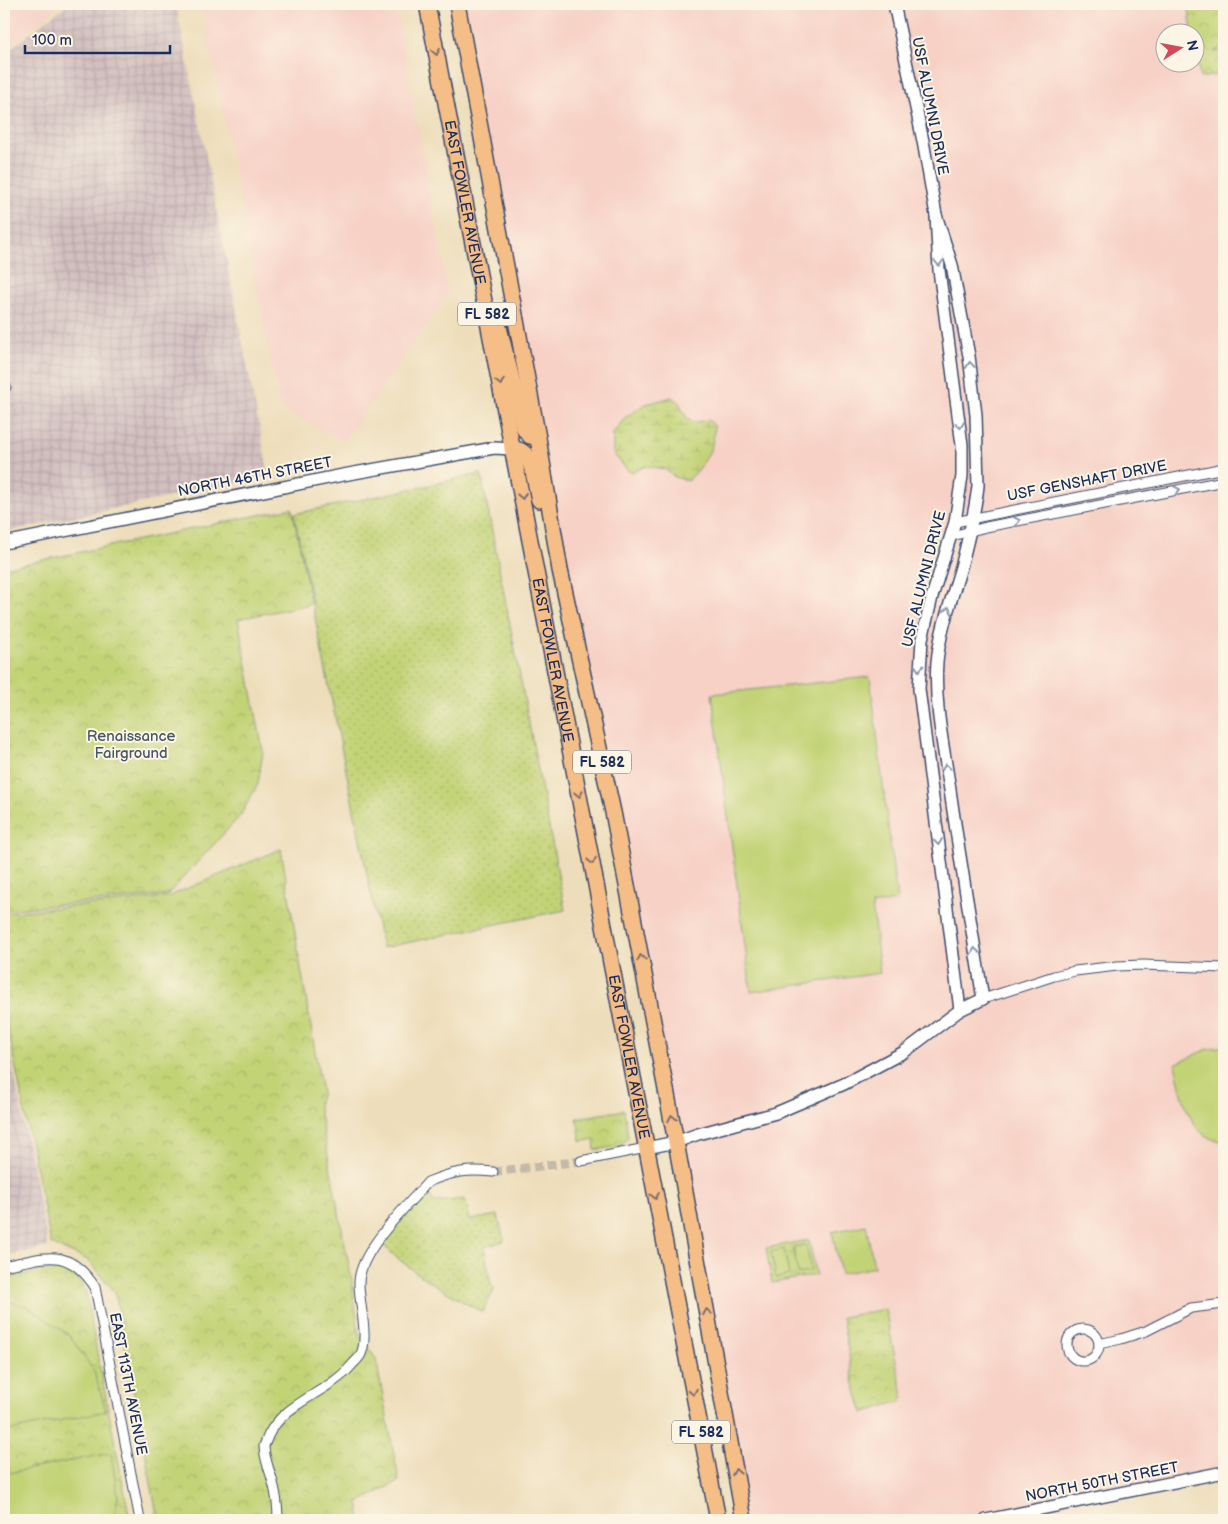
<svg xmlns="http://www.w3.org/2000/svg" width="1228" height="1524" font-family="'Balsamiq Sans',sans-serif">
	<defs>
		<pattern id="industrial-grid" width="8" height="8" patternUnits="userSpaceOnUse" patternTransform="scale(1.25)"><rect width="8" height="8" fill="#d2bfbf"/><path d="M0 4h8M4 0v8" fill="none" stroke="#b4a4a7"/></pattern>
		<pattern id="grass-dots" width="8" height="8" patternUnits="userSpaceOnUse" patternTransform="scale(1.25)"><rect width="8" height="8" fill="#c2d376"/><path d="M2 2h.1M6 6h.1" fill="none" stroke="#a6b568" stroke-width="1.8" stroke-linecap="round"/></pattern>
		<pattern id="wetland-marsh" width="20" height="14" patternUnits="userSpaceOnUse" patternTransform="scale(1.25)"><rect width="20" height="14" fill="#c2d376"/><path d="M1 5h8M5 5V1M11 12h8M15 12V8" fill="none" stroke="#a6b568"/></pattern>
		<pattern id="park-crowns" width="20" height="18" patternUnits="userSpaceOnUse" patternTransform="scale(1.25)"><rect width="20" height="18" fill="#c2d376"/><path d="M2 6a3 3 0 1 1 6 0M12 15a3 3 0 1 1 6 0" fill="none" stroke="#a6b568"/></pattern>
	</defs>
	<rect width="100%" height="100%" fill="#fcf5e5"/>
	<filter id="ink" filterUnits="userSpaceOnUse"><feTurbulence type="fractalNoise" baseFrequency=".02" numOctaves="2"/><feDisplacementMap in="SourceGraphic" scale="10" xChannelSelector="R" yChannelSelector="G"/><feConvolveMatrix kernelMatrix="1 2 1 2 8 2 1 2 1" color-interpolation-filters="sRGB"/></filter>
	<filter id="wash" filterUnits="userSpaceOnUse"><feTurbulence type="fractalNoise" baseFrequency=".0096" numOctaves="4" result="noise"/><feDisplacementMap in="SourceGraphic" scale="20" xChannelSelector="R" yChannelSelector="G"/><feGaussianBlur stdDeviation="1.12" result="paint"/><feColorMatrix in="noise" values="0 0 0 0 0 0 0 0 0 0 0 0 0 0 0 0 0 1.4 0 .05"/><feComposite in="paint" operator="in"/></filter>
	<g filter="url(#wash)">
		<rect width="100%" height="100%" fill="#edddba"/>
		<g fill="#f7d1c6" fill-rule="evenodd">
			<polygon points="4,4 62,4 4,51"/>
			<polygon points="202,4 395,4 448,294 344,441 280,408"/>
			<path d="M 454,4 L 1224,4 L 1224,1475 L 991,1520 L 744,1520 ZM 1166,32 L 1196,32 L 1196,62 L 1166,62 Z"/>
		</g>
		<g fill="url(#industrial-grid)">
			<polygon points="71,4 176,4 269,476 4,532 4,54 66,5"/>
			<polygon points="4,1022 48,1247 4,1256"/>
		</g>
		<g fill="url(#grass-dots)" stroke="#6e816a">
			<polygon points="481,474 565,910 382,948 294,514"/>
			<path d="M 424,1190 L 435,1202 L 465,1199 L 470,1220 L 498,1215 L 504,1241 L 484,1247 L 491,1285 L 495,1289 L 482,1312 C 447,1293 410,1272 382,1244 Z"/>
		</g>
		<path fill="url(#wetland-marsh)" stroke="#6e816a" d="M 672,397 L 678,401 L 688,420 L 696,422 L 708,420 L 714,425 C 716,446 703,468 687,481 L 675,477 L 665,469 L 646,466 L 632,472 L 627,470 L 613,453 L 613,433 L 626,417 L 646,404 Z"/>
		<g fill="url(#park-crowns)" stroke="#6e816a">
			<polygon points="1188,4 1224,4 1224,46 1214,52 1224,50 1224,73 1200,78 1196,51 1196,32 1192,32"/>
			<polygon points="292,508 311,604 238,619 263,751 258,784 240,816 167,895 4,910 4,568"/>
			<polygon points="281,849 322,1093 318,1104 351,1276 359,1333 376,1359 399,1481 358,1503 361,1520 158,1520 115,1292 88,1260 51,1244 4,1009 4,913 167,897"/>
			<polygon points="624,1110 628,1138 620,1146 595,1150 594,1140 581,1141 577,1118"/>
			<polygon points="809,1240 816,1275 772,1283 766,1248"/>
			<polygon points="58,1268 74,1275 84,1286 130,1520 4,1520 4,1278"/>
			<polygon points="885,1309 904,1400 863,1413 854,1384 842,1317"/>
		</g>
		<g fill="#c2d376" stroke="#6e816a">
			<polygon points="870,677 897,901 872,905 880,973 751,992 712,694"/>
			<path d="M 1224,1046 L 1224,1141 C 1188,1142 1181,1089 1175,1064 L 1208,1049 Z"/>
			<polygon points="866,1225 874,1267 841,1274 832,1232"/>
			<polygon points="806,1245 811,1271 798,1274 793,1247"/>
			<polygon points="784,1249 789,1275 776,1278 771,1252"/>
			<polygon points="4,1301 26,1306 69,1335 94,1371 106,1411 4,1432"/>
			<polygon points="111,1453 118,1497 113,1520 4,1520 4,1474"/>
		</g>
	</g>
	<g filter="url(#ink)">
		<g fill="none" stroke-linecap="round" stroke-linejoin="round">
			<polyline stroke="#c3baa8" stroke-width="9" stroke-dasharray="9 4.5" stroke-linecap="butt" points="493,1172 581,1161"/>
			<g stroke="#3a496c" stroke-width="11">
				<g id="minor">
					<polyline points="4,388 6,387"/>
					<polyline points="955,522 1224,468"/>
					<polyline points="952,536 986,527 1224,481"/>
					<polyline points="983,999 1054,976 1075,971 1117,966 1143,965 1224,968"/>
					<polyline points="581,1161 646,1148"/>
					<path d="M 4,1266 C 45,1258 67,1245 95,1287 L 140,1520"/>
					<circle cx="1083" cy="1345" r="16"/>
					<polyline points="1099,1344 1121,1339 1146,1331 1191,1308 1224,1304"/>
					<path d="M 278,1520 C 278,1507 276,1492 272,1479 C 269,1468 264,1458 264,1446 C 265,1443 267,1439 268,1436 C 284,1402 328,1393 351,1366 C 354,1362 359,1359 361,1354 C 369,1336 359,1304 359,1283 C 359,1251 407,1206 428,1182 C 451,1172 468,1169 493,1172"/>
				</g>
			</g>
			<g stroke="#3a496c" stroke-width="14">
				<g id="tertiary">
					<polyline points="894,4 923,141 936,215 939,270 962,445 962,476 955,522 932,597 922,639 919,689 960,1010"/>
					<polyline points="4,543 343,475 494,448 512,449"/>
					<path d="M 646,1148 L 676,1142 L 698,1134 L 776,1113 L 844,1084 L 904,1052 L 960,1010 L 983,999 C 972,930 960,860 950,790 C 944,748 934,705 937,662 C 940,630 952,598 961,567 C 968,540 975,513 978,486 L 976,415 L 969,356 L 952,265 L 936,215"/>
					<polyline points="986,1520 1224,1472"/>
				</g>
			</g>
			<g stroke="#3a496c" stroke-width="18">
				<g id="primary">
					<path id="s1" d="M 427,4 L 718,1520"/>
					<polyline points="457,4 538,438 560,570 613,812 676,1142 744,1520"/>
					<polyline points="498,323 524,429 530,436 538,438"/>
					<path d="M 512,449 C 516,449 521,450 524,453 C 533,460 536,488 539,500"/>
				</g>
			</g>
			<use href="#minor" stroke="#fff" stroke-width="9"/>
			<use href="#tertiary" stroke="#fff" stroke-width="11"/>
			<use href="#primary" stroke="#f6be87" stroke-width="15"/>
		</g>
		<defs><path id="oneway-chevron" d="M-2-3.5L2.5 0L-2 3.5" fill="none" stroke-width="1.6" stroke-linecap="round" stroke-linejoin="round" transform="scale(1.25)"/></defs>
		<g stroke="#7e6f70">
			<use href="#oneway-chevron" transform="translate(436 52) rotate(79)"/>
			<use href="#oneway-chevron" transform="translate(500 382) rotate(79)"/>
			<use href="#oneway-chevron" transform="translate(522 496) rotate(79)"/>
			<use href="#oneway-chevron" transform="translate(579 794) rotate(79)"/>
			<use href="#oneway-chevron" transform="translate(592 861) rotate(79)"/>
			<use href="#oneway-chevron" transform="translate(641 958) rotate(-101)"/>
			<use href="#oneway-chevron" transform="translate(672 1118) rotate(-101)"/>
			<use href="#oneway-chevron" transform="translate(655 1196) rotate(79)"/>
			<use href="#oneway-chevron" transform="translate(707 1312) rotate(-100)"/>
			<use href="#oneway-chevron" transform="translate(693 1392) rotate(79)"/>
			<use href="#oneway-chevron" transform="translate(736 1472) rotate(-100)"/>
		</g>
		<g stroke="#8d97ae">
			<use href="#oneway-chevron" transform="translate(939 263) rotate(86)"/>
			<use href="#oneway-chevron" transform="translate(970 365) rotate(-96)"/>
			<use href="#oneway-chevron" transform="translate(960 425) rotate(84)"/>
			<use href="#oneway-chevron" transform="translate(1177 490) rotate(-11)"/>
			<use href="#oneway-chevron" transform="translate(1017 521) rotate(-11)"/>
			<use href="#oneway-chevron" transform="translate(948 610) rotate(-77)"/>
			<use href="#oneway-chevron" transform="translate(919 668) rotate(91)"/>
			<use href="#oneway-chevron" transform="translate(946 767) rotate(-98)"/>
			<use href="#oneway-chevron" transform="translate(938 842) rotate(83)"/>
			<use href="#oneway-chevron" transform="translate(975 951) rotate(-99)"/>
		</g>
	</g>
	<g text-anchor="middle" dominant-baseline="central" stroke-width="4" stroke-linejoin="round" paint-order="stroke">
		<g fill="#fcf5e5" stroke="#5e6a86" stroke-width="1">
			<rect x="458" y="302.5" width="58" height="23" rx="4"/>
			<rect x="573" y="750.5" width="58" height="23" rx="4"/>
			<rect x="672" y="1420.5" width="58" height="23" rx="4"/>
		</g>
		<g font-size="14" font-weight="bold" fill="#1b2f5e">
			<text x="487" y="314">FL 582</text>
			<text x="602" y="762">FL 582</text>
			<text x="701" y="1432">FL 582</text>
		</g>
		<g font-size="15" fill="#1b2f5e" stroke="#fcf5e5">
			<text transform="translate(930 106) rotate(79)">USF ALUMNI DRIVE</text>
			<text stroke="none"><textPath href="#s1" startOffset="202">EAST FOWLER AVENUE</textPath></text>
			<text transform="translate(255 477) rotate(-11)">NORTH 46TH STREET</text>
			<text transform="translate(1087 481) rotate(-11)">USF GENSHAFT DRIVE</text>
			<text transform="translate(924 579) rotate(-76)">USF ALUMNI DRIVE</text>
			<text stroke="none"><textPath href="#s1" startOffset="668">EAST FOWLER AVENUE</textPath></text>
			<text stroke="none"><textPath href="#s1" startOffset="1072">EAST FOWLER AVENUE</textPath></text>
			<text transform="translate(128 1384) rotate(79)">EAST 113TH AVENUE</text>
			<text transform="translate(1102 1482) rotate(-11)">NORTH 50TH STREET</text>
		</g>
		<g font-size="15" fill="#455864" stroke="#fcf5e5">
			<text x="131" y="736">Renaissance<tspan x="131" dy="17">Fairground</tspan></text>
		</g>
	</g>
	<rect width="1228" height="1524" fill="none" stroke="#fcf5e5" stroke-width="20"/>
	<g transform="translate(1180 48) rotate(79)"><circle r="24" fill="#fcf5e5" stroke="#a2a6af"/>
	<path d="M0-4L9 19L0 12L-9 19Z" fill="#d1495b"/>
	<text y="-8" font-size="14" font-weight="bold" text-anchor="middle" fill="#1b2f5e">N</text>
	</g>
	<path d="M25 45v8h145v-8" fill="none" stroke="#1b2f5e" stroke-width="2.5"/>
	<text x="32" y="45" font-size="15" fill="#1b2f5e" stroke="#fcf5e5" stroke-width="4" paint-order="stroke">100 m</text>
</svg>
